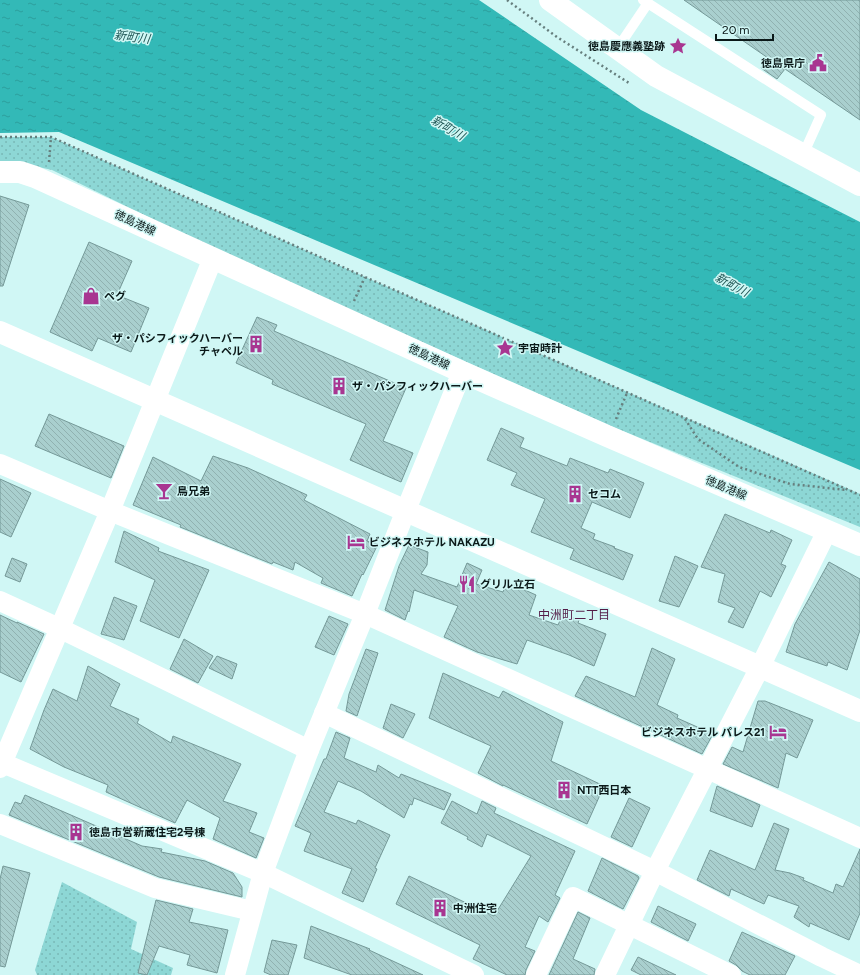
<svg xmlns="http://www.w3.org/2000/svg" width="860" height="975" font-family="Figtree,'Noto Sans JP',sans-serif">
	<defs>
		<pattern id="green-dots" width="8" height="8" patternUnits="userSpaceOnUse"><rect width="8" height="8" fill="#8dd7d5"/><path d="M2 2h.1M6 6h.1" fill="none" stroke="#78b8b6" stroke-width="1.8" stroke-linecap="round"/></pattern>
		<pattern id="water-ripples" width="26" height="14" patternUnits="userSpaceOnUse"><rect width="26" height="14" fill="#33b9b7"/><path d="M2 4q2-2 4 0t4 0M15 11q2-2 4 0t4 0" fill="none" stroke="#2c9e9d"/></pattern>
		<pattern id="building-back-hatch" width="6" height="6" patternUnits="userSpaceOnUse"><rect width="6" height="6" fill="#a9cfce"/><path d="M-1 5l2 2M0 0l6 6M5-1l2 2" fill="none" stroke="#90b1b0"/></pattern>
	</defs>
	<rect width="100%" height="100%" fill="#d0f7f5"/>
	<g fill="url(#green-dots)">
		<polygon points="0,137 51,137 365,277 860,494 860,527 613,427 220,252 52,170 12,161 0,162"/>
		<polygon points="62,882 137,922 131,949 173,968 171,975 37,975 35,970"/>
	</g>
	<polygon fill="url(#water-ripples)" points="0,0 479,0 641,110 860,222 860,470 59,132 0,133"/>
	<g fill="url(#building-back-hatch)" stroke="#759998">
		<polygon points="684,0 860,0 860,120 785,69 777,79 761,68 768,58"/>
		<polygon points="0,196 29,205 3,286 0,286"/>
		<polygon points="89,242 132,261 117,295 149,308 131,352 98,338 92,351 50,332"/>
		<polygon points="257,317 277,325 274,331 406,388 383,441 413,453 401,482 350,460 366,424 272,384 273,380 236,363"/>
		<polygon points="49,414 124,446 111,478 35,446"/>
		<polygon points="501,428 524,438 520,447 567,466 570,458 608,473 610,469 644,483 630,518 592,502 581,528 595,534 593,539 615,547 614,548 633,555 623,580 570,559 574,549 531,532 545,499 511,485 517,473 487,460"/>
		<polygon points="213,456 248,468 283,484 307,495 304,500 370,534 367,541 378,544 363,575 362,574 352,596 321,583 323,578 295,562 293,570 273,562 272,564 180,527 181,525 133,505 153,457 201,481"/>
		<polygon points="0,479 31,493 11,537 0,532"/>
		<polygon points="725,514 770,533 771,530 792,540 781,564 786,566 771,597 760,591 743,628 728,622 735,608 718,602 725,574 701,567"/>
		<polygon points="124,531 159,548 158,551 209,570 179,638 140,621 155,580 115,562"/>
		<polygon points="409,545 428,552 427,565 421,574 457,587 467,563 482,570 476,584 503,592 507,582 536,595 529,615 558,625 563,614 579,620 578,623 606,634 594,666 569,655 527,640 517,664 477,652 444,637 458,606 414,590 409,612 408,611 405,620 385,610 399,566"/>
		<polygon points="675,556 698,566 679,607 659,601"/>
		<polygon points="12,558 27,564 20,582 5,576"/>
		<polygon points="829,562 860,579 860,630 847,670 828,662 827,666 786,652 795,624"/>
		<polygon points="114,597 137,606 124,640 101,634"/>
		<polygon points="0,615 17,623 17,622 44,634 21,682 0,672"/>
		<polygon points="329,616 348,624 334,655 315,647"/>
		<polygon points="184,639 213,656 198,683 170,669"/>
		<polygon points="652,648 675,659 657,705 678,715 677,718 713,734 702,754 575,696 586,676 635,697"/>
		<polygon points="366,649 378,653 357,716 346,711 349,694"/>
		<polygon points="217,656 237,664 232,679 209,668"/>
		<polygon points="88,666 120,684 110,706 139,719 137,723 171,743 173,736 241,764 223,801 257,813 249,832 264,838 256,858 213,839 220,818 187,800 175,823 106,792 108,785 64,767 30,749 44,710 53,689 77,701"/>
		<polygon points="443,673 499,698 503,691 563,722 551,761 604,786 587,824 503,785 503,786 478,773 491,746 429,718"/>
		<polygon points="758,701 765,701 813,720 797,758 786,753 778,788 723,764 732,747 743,752"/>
		<polygon points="391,704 415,714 403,738 383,728"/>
		<polygon points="336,732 350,738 344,758 376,772 378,765 399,778 401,774 451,794 444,810 414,798 412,805 410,804 404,818 361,791 338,781 324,812 356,824 358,820 390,835 375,868 377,869 363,902 342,893 352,869 304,851 311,833 295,826 324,759 326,759"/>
		<polygon points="717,786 760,805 752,827 710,811"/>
		<polygon points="25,795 142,846 162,849 161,852 205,861 233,873 242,887 242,897 159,877 9,815 15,802 21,804"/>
		<polygon points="629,798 650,808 632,847 611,837"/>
		<polygon points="452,801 477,814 482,801 496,808 494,813 575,851 555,895 560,898 548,922 539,916 525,947 535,951 526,970 525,975 507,975 473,959 480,945 396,904 409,876 494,916 531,856 487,834 482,847 467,839 468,837 441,823"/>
		<polygon points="774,823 789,829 775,870 790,873 804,878 803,880 833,893 836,884 843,887 860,849 860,913 849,940 810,923 809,927 794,917 799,906 768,895 764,904 731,889 729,896 697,880 710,850 755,870"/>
		<polygon points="602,858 638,876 639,878 623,909 588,891"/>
		<polygon points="3,866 30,873 5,967 0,966 0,879"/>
		<polygon points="156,900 193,909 189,922 228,930 217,973 187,965 190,955 159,946 147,975 138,973"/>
		<polygon points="658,906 696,924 688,941 651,922"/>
		<polygon points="578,912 590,918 573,959 595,969 594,975 549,975"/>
		<polygon points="311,926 370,949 369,950 423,975 352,975 304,958"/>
		<polygon points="742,932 795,956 785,975 750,975 742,971 736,965 729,961"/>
		<polygon points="272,940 297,945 288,975 271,975 264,972"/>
		<polygon points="638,957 676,975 641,975 631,970"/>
	</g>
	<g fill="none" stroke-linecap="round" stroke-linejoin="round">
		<g stroke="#667f7e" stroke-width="2.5" stroke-dasharray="2 3" stroke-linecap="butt">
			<polyline points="507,0 557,37 629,83"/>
			<polyline points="0,137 51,137 365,277 860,495"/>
			<polyline points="49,162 51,137"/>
			<polyline points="354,301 365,277"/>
			<polyline points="616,419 627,393"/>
			<polyline points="685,419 698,439 739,467 790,484 847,490"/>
		</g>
		<g stroke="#fff" stroke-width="10">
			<polyline points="643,0 821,115 803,155"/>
			<polyline points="617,49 648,3"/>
		</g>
		<g stroke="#fff" stroke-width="20">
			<polyline points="0,464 110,511 365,614 860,838"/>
			<polyline points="0,601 59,628 309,750"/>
			<polyline points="324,713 655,871 822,957 860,975"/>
			<polyline points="0,762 263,873 474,975"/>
			<polyline points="0,768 110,511 213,258"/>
			<polyline points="0,824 155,888 252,911"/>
			<polyline points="235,975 263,873 309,750 365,614 406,510 462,372"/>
			<polyline points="536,975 573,897 731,975"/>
			<polyline points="605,975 655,871 760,667 827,531"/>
		</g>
		<g stroke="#fff" stroke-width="22">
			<polyline points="550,0 656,76 860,185"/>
			<polyline points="0,332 860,711"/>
		</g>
		<polyline stroke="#fff" stroke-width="22" points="0,172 20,172 35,177 462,372 607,436 860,545"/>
	</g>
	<defs>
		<g id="sight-bare" transform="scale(1.38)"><path d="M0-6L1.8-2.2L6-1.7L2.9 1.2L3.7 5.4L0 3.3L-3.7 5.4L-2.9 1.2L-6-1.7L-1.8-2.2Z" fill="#a83691" stroke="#d0f7f5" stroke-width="2.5" paint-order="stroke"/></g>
		<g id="civic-bare" transform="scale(1.38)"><path d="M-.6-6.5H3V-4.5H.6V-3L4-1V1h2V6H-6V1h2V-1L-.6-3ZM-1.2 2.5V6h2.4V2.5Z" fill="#a83691" stroke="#d0f7f5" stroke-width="2.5" paint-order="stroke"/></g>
		<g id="shop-bare" transform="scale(1.38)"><path d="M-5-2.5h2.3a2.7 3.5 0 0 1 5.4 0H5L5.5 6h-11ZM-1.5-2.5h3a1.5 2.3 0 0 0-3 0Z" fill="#a83691" stroke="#d0f7f5" stroke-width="2.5" paint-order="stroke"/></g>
		<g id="building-bare" transform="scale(1.38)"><path d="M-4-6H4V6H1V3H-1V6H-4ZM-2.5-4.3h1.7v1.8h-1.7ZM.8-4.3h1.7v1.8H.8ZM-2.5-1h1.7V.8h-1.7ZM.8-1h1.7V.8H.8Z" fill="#a83691" stroke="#d0f7f5" stroke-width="2.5" paint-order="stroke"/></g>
		<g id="bar-bare" transform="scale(1.38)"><path d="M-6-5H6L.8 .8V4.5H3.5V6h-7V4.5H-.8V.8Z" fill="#a83691" stroke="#d0f7f5" stroke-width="2.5" paint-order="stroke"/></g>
		<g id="hotel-bare" transform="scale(1.38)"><path d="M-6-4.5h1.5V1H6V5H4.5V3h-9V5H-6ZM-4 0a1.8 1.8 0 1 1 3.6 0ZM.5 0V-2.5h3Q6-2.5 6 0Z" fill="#a83691" stroke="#d0f7f5" stroke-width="2.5" paint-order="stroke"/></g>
		<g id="restaurant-bare" transform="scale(1.38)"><path d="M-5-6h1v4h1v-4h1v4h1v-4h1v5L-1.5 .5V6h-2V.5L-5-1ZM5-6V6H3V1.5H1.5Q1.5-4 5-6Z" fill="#a83691" stroke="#d0f7f5" stroke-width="2.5" paint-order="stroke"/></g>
	</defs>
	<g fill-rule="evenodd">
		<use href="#sight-bare" x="678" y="46"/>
		<use href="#civic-bare" x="818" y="63"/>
		<use href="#shop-bare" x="91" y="296"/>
		<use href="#building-bare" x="256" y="344"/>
		<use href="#sight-bare" x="505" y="348"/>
		<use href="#building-bare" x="339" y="386"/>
		<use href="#bar-bare" x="164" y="491"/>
		<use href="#building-bare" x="575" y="494"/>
		<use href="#hotel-bare" x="356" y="542"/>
		<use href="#restaurant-bare" x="467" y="584"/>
		<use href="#hotel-bare" x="778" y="732"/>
		<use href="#building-bare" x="564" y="790"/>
		<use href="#building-bare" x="76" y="832"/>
		<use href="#building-bare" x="440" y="908"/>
	</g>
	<g text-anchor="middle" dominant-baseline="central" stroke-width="3" stroke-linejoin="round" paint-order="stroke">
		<g font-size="11" font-weight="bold" fill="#0b1919" stroke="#d0f7f5" text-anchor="start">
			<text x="665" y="46" text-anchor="end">徳島慶應義塾跡</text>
			<text x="805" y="63" text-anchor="end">徳島県庁</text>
			<text x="104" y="296">ペグ</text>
			<text x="243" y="338" text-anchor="end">ザ・パシフィックハーバー<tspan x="243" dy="13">チャペル</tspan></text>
			<text x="518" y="348">宇宙時計</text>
			<text x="352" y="386">ザ・パシフィックハーバー</text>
			<text x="177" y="491">鳥兄弟</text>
			<text x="588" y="494">セコム</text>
			<text x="369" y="542">ビジネスホテル NAKAZU</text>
			<text x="480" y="584">グリル立石</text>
			<text x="765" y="732" text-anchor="end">ビジネスホテル パレス21</text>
			<text x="577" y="790">NTT西日本</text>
			<text x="89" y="832">徳島市営新蔵住宅2号棟</text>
			<text x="453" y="908">中洲住宅</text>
		</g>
		<g font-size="11" fill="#0b1919" stroke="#d0f7f5">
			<text transform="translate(135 223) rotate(25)">徳島港線</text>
			<text transform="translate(429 357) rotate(25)">徳島港線</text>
			<text transform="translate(726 488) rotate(23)">徳島港線</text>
		</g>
		<g font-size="12" font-style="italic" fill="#235958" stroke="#d0f7f5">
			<text transform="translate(132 37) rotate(7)">新町川</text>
			<text transform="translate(448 128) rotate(30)">新町川</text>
			<text transform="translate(732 285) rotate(28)">新町川</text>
		</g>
		<g font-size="12" fill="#541d48" stroke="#d0f7f5">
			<text x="574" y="615">中洲町二丁目</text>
		</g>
	</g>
	<path d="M716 34v6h57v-6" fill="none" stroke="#0b1919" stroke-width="2"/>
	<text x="722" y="34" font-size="12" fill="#0b1919" stroke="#d0f7f5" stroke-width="3" paint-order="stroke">20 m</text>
</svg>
